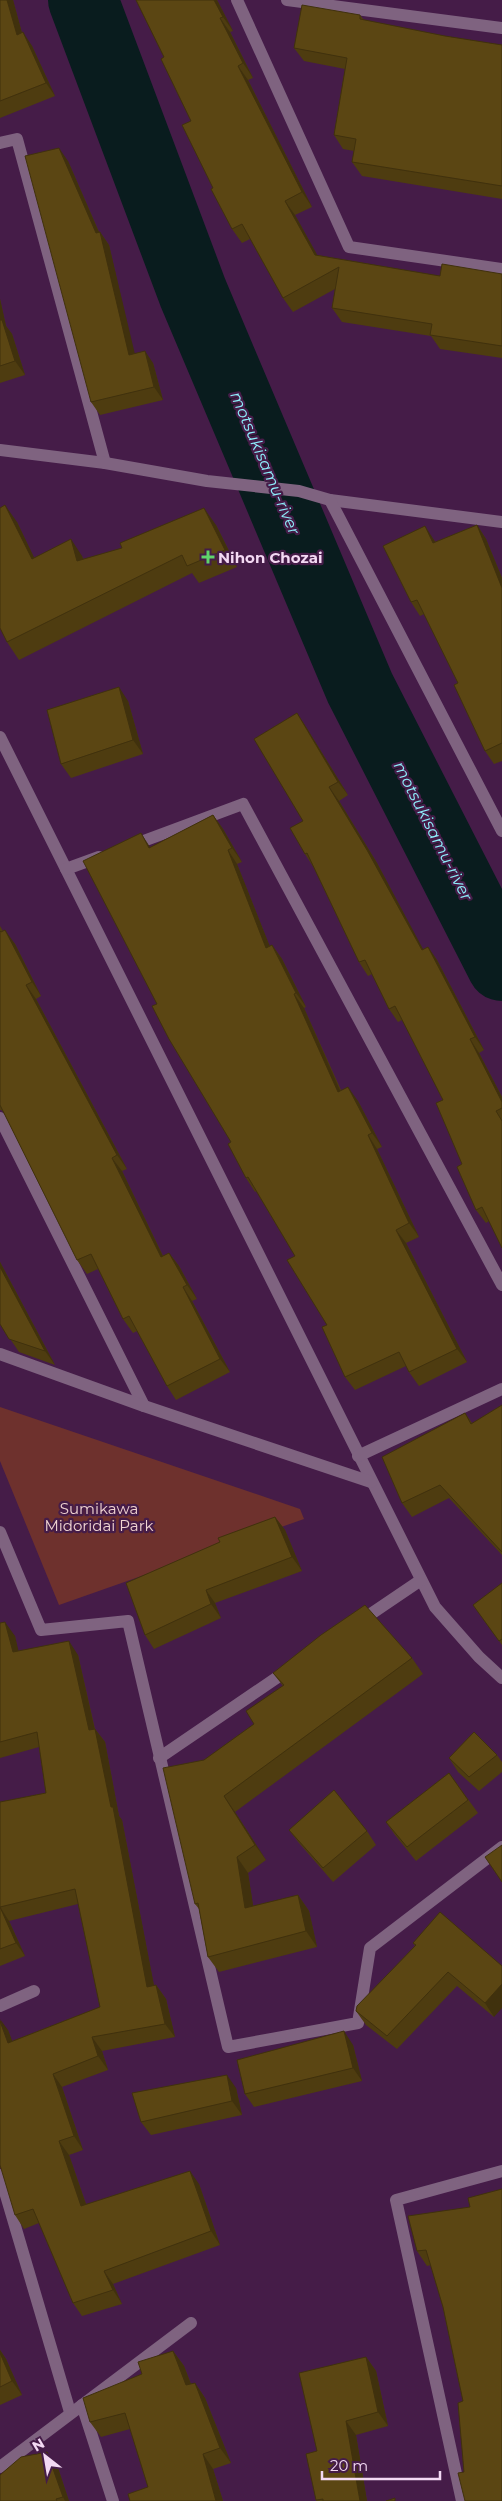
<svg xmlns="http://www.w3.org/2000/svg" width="502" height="2501" font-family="Montserrat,sans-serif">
	<rect width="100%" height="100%" fill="#451c48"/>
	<polygon fill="#6e312d" points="0,1407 300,1509 304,1519 59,1605 0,1461"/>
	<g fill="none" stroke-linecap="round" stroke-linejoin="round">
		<polyline stroke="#091c1e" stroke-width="70" points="83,0 193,293 360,688 502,966"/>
		<g stroke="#7f6380" stroke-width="12">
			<polyline points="237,0 349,247 502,269"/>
			<polyline points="287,0 502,28"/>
			<polyline points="0,143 17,139 105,463"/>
			<polyline points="0,450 105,463 207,481 299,491 330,500 502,522"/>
			<polyline points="330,500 502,831"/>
			<polyline points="0,737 435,1607 479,1657 502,1678"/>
			<polyline points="130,846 243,804 502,1285"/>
			<polyline points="66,869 99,857"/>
			<polyline points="0,1118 144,1406"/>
			<polyline points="0,1354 144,1406 371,1482"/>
			<polyline points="358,1456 502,1389"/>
			<polyline points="0,1532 41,1630 128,1621 228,2047 358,2023 370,1948 502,1847"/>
			<polyline points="359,1622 421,1580"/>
			<polyline points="159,1758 291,1668"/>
			<polyline points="0,2006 34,1991"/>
			<polyline points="0,2175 70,2412"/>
			<polyline points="82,2405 113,2501"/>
			<polyline points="0,2467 191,2323"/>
			<polyline points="462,2501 396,2200 502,2171"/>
		</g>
	</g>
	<g fill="#4e3c10">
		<polygon points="0,0 13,0 22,33 32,46 55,96 0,118"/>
		<polygon points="136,0 217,0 233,31 230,32 253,78 248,80 312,207 295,215 317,255 440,276 502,274 502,358 440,349 431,336 342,322 332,308 335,289 293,312 283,298 250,239 242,243 232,229 213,188 191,121 164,57"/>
		<polygon points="360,15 364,20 445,36 502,45 502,199 362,176 352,162 354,151 343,149 334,135 345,69 304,61 294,48"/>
		<polygon points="68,161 99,232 100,232 109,245 134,353 153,363 163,400 100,415 91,402"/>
		<polygon points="0,299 6,326 12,334 25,375 0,383"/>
		<polygon points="17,522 34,558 82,556 83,559 216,525 237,567 199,583 192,573 19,660 7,642"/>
		<polygon points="477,525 486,539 502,578 502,761 494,764 485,751 458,683 424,614 420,616 411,602 434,540 435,542"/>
		<polygon points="128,701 143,754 71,778 61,764"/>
		<polygon points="297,713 306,727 348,795 339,801 377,863 423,950 428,947 437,960 484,1050 479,1053 502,1097 502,1248 489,1221 486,1223 476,1210 443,1100 402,1020 398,1022 389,1009 372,974 368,976 359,962 314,868 305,854"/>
		<polygon points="213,815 223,829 242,862 237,864 270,947 272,945 282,959 306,1007 304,1008 341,1090 358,1101 382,1147 377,1149 419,1237 406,1243 467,1362 419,1386 409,1372 406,1366 355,1390 345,1377 327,1325 295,1256 256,1191 255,1192 246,1178 231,1142 157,1004 151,847"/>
		<polygon points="0,926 3,931 15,944 41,996 36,999 127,1169 122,1171 163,1256 169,1253 179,1266 197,1299 192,1301 230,1372 176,1400 167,1386 137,1331 133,1333 123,1319 98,1269 87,1274 77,1260 3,1111 1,1110 0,1110"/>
		<polygon points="0,1262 55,1365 19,1352 0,1324"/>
		<polygon points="502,1405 502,1555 449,1498 412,1517 402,1503 465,1413 472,1423"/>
		<polygon points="275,1517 285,1530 302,1571 215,1603 221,1618 154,1649 145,1635 220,1542"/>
		<polygon points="502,1583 502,1645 483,1619"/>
		<polygon points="0,1623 15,1636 18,1651 78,1655 95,1729 105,1742 119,1816 122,1820 154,1986 156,1985 166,1999 175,2037 102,2051 108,2070 62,2087 83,2150 69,2155 86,2204 199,2184 220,2245 113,2284 122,2304 82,2316 73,2303 39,2223 24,2229 15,2215 8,2030 12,2041 100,2007 78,1904 9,1921 25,1956 0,1966 0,1802 46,1793 39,1747 0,1758"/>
		<polygon points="412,1658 423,1674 235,1812 266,1860 248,1873 253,1906 298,1895 309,1911 317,1947 219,1972 208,1957 199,1909 195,1904 204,1760 254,1724 283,1686 273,1673"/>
		<polygon points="497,1755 502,1762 502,1772 479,1791 458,1772 449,1758"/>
		<polygon points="449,1773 478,1813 416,1861 395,1835 386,1822"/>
		<polygon points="289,1830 367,1831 376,1845 333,1882 299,1843"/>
		<polygon points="413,1943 502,1966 494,2017 457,1986 397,2049 366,2025 356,2011 415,1946"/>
		<polygon points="353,2045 362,2081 254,2107 245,2094"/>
		<polygon points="236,2088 242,2115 151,2135 141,2122"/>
		<polygon points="502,2189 464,2472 463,2401 443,2307 431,2265 427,2266 417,2251 470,2207"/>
		<polygon points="0,2350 6,2359 22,2395 0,2405"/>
		<polygon points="173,2351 184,2366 191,2384 195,2383 205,2398 231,2463 213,2469 223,2501 130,2501 148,2487 130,2429 101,2437 90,2422 142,2374"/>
		<polygon points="366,2357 376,2371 388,2426 356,2435 367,2501 316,2501 317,2451"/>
		<polygon points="57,2465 69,2501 0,2501"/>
	</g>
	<g fill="#40310d">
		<polygon points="7,0 13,0 26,48 17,35"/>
		<polygon points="214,0 217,0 233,31 223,17"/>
		<polygon points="220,18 230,32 253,78 243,63"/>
		<polygon points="23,32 32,46 55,96 46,83"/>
		<polygon points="238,66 248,80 312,207 302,192"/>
		<polygon points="59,148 68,161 101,237 100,232 109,245 138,367 129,355 96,233"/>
		<polygon points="285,201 295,215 325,269 315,255"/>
		<polygon points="0,299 6,326 12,334 25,375 15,361 0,323"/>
		<polygon points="145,351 153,363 163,400 154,387"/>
		<polygon points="5,505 17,522 43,576 32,559"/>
		<polygon points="204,508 216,525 237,567 225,550"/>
		<polygon points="477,525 486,539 502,578 502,588"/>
		<polygon points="425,526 434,540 442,556 433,543"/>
		<polygon points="71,539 82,556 89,578 77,561"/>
		<polygon points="119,687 128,701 143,754 133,740"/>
		<polygon points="297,713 306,727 348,795 338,782"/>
		<polygon points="329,787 339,801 377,863 431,964 422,950"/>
		<polygon points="213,815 223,829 242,862 232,848"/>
		<polygon points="141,833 150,847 159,862 149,848"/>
		<polygon points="228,850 237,864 276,962 266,948"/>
		<polygon points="5,930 15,944 41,996 32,982"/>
		<polygon points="272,945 282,959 306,1007 296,993"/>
		<polygon points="428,947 437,960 484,1050 475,1037"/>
		<polygon points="26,985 36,999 127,1169 117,1155"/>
		<polygon points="294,994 304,1008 347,1106 338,1092"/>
		<polygon points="470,1039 479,1053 502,1097 502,1102"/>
		<polygon points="348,1087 358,1101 382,1147 372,1133"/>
		<polygon points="368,1135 377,1149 419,1237 409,1223"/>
		<polygon points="112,1158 122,1171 170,1271 161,1257"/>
		<polygon points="396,1230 406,1243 467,1362 457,1349"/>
		<polygon points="169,1253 179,1266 197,1299 187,1285"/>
		<polygon points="0,1262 55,1365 45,1351 0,1267"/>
		<polygon points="183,1287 192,1301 230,1372 220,1359"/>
		<polygon points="275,1517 285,1530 302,1571 292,1557"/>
		<polygon points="206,1590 215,1603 221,1618 211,1604"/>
		<polygon points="5,1622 15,1636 22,1666 13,1652"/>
		<polygon points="69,1641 78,1655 98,1744 89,1730"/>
		<polygon points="95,1729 105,1742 119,1816 122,1820 157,2001 147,1987"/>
		<polygon points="224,1796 235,1812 266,1860 255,1845"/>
		<polygon points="237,1857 248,1873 256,1924 245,1908"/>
		<polygon points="298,1895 309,1911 317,1947 306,1931"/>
		<polygon points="0,1907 9,1921 25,1956 16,1943"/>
		<polygon points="502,1984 502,2008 494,2017 485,2003"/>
		<polygon points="156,1985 166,1999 175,2037 165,2024"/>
		<polygon points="0,2019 8,2030 18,2056 8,2043"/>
		<polygon points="344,2031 353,2045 362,2081 353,2068"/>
		<polygon points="92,2037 102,2051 108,2070 98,2056"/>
		<polygon points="53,2074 62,2087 83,2150 74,2136"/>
		<polygon points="227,2075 236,2088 242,2115 232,2101"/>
		<polygon points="59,2141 69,2155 91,2219 81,2206"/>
		<polygon points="190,2171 199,2184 220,2245 211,2231"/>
		<polygon points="104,2271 113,2284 122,2304 113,2290"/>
		<polygon points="0,2350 6,2359 22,2395 12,2381 0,2353"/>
		<polygon points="173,2351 184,2366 197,2400 186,2385"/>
		<polygon points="366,2357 376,2371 388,2426 378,2412"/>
		<polygon points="195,2383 205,2398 231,2463 220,2448"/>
		<polygon points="346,2421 356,2435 367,2501 360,2501"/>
		<polygon points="47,2452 57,2465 69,2501 65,2501 63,2497"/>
		<polygon points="203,2454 213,2469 223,2501 216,2501"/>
	</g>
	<g fill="#5b4613" stroke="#40310d">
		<polygon points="0,0 7,0 17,35 23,32 46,83 0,101"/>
		<polygon points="136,0 214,0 223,17 220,18 243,63 238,66 302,192 285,201 315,255 440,276 442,264 502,274 502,346 430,335 432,324 332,308 339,267 283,298 242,224 232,229 211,189 213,188 182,125 191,121 161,59 164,57"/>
		<polygon points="302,5 360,15 360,19 445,36 502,45 502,186 352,162 356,139 334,135 347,58 294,48"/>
		<polygon points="59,148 96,233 100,232 129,355 145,351 154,387 91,402 25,156"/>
		<polygon points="0,320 2,320 15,361 0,366"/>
		<polygon points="5,505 32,559 71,539 77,561 122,548 120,543 204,508 225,550 187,566 182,555 7,642 0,628 0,508"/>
		<polygon points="477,525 502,588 502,743 485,751 454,685 458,683 417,600 411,602 383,546 425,526 433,543"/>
		<polygon points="119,687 133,740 61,764 47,710"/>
		<polygon points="297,713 338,782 329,787 367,850 422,950 428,947 475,1037 470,1039 502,1102 502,1108 496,1111 502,1121 502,1248 482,1207 476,1210 457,1167 462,1164 436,1103 443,1100 395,1006 389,1009 365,960 359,962 307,853 305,854 290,828 303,821 254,739"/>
		<polygon points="213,815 232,848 228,850 266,948 272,945 296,993 294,994 338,1092 348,1087 372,1133 368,1135 409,1223 396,1230 457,1349 409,1372 399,1352 345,1377 322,1327 327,1325 287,1260 295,1256 248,1177 246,1178 228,1144 231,1142 169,1039 152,1006 157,1004 83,861 141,833 149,848"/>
		<polygon points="5,930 32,982 26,985 117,1155 112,1158 161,1257 169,1253 187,1285 183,1287 220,1359 167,1386 129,1316 123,1319 91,1254 77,1260 0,1105 0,931 1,932"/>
		<polygon points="0,1267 45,1351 9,1339 0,1324"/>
		<polygon points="502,1405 502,1552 440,1485 402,1503 382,1457 465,1413 471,1424"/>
		<polygon points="275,1517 292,1557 206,1590 211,1604 145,1635 126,1583 220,1542 218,1538"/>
		<polygon points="502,1583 502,1639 499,1641 473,1605"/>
		<polygon points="365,1605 412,1658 224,1796 255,1845 237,1857 245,1908 298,1895 306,1931 208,1957 198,1903 195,1904 163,1768 204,1760 254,1724 246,1711 284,1685 273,1673 321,1635"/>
		<polygon points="5,1622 13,1652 69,1641 89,1730 95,1729 111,1807 113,1807 147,1987 156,1985 165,2024 92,2037 98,2056 53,2074 74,2136 59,2141 81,2206 190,2171 211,2231 104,2271 113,2290 73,2303 33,2209 15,2215 0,2165 0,2021 8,2043 100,2007 75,1889 0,1907 16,1943 0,1949 0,1802 46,1793 37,1732 0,1742 0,1623"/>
		<polygon points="474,1732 497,1755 469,1777 449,1758"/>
		<polygon points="449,1773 468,1800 407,1847 386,1822"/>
		<polygon points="334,1790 367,1831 323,1868 289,1830"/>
		<polygon points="502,1845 502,1882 485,1857"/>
		<polygon points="440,1912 502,1966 502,1984 485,2003 448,1972 387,2036 356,2011 357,2006 416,1945 413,1943"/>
		<polygon points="344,2031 353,2068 245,2094 237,2060"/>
		<polygon points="227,2075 232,2101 141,2122 132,2093"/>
		<polygon points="502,2189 502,2501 465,2501 458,2473 464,2472 458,2403 463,2401 443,2307 426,2250 417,2251 408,2216 470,2207 468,2198"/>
		<polygon points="173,2351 186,2385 195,2383 220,2448 203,2454 216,2501 130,2501 128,2494 148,2487 125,2413 90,2422 83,2398 142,2374 138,2362"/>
		<polygon points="0,2353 12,2381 0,2387"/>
		<polygon points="366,2357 378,2412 346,2421 360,2501 323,2501 323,2499 316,2500 306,2454 317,2451 299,2373"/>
		<polygon points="47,2452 63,2497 56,2499 57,2501 0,2501 0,2475 21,2457"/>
		<polygon points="395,2498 395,2501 386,2501"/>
	</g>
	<path fill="#5fd56b" stroke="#451c48" stroke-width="2" d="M205.5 549.5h5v5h5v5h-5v5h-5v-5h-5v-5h5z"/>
	<g text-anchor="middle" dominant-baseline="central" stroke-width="4.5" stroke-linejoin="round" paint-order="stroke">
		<g font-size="15" font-weight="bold" fill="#f3d9f3" stroke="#451c48" text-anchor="start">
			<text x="218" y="557">Nihon Chozai</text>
		</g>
		<g font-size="15" fill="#f0d4d1" stroke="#451c48">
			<text x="99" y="1508">Sumikawa<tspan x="99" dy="17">Midoridai Park</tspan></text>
		</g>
		<g font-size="16" font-style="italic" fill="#8ef0fc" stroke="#451c48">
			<text transform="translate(265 463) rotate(67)">motsukisamu-river</text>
			<text transform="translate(433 831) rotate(63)">motsukisamu-river</text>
		</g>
	</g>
	<g transform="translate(45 2456) rotate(329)" stroke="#451c48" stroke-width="4" paint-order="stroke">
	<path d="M0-4L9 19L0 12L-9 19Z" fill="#f3d9f3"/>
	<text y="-8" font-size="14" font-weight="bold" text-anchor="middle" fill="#f3d9f3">N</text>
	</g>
	<path d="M322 2471v8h118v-8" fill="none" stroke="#f3d9f3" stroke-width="2.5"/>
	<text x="330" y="2471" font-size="15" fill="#f3d9f3" stroke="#451c48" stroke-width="4" paint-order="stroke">20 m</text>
</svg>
